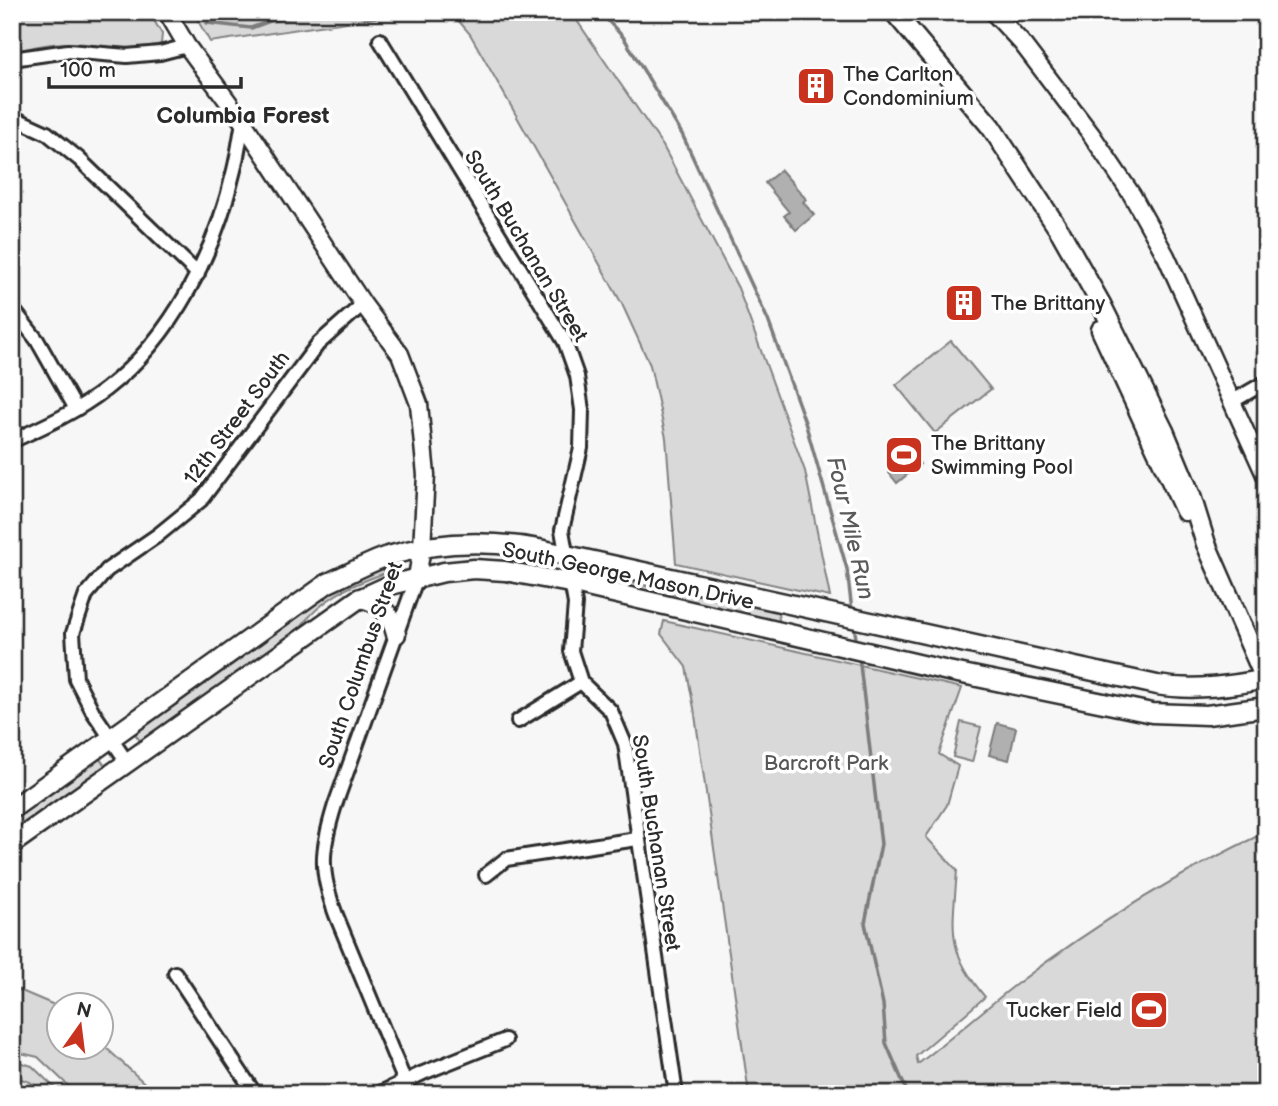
<svg xmlns="http://www.w3.org/2000/svg" width="1278" height="1106" font-family="'Balsamiq Sans',sans-serif">
	<rect width="100%" height="100%" fill="#f7f7f7"/>
	<filter id="ink" filterUnits="userSpaceOnUse"><feTurbulence type="fractalNoise" baseFrequency=".0143" numOctaves="2"/><feDisplacementMap in="SourceGraphic" scale="14" xChannelSelector="R" yChannelSelector="G"/><feConvolveMatrix kernelMatrix="1 2 1 2 8 2 1 2 1" color-interpolation-filters="sRGB"/></filter>
	<g filter="url(#ink)">
		<g fill="#d9d9d9" stroke="#828282" stroke-width="2">
			<path d="M 12,12 L 149,12 L 162,34 L 161,44 C 131,52 104,45 73,43 C 53,42 31,47 12,52 Z"/>
			<polygon points="193,12 415,12 210,42"/>
			<polygon points="451,12 571,12 663,146 738,288 805,471 830,597 676,563 666,438 650,365 622,304 511,106 470,34"/>
			<polygon points="951,341 991,389 935,433 896,385"/>
			<path d="M 383,567 L 385,573 C 348,586 322,598 298,630 L 141,742 L 133,731 L 317,599 L 349,580 Z"/>
			<polygon points="601,576 677,593 711,594 777,609 780,624 599,584"/>
			<path d="M 664,621 L 962,688 L 939,754 L 958,766 L 947,805 L 926,837 L 957,870 C 953,929 945,949 985,997 L 916,1056 L 918,1064 C 951,1039 982,1011 1014,986 C 1093,926 1176,874 1266,832 L 1266,1094 L 749,1094 L 694,708 L 686,667 L 661,634 Z"/>
			<polygon points="961,722 981,727 972,762 953,757"/>
			<polygon points="98,756 106,767 12,834 12,818"/>
			<polygon points="12,987 59,1007 60,1046 102,1046 102,1044 152,1090 148,1094 77,1094 38,1057 12,1051"/>
			<polygon points="12,1060 32,1066 61,1094 44,1094 30,1082 12,1076"/>
		</g>
		<g fill="#b0b0b0" stroke="#7b7b7b" stroke-width="2">
			<polygon points="781,170 806,199 803,202 814,215 796,230 784,216 789,212 765,183"/>
			<polygon points="899,438 920,464 897,483 889,473 901,464 887,447"/>
			<polygon points="997,723 1016,728 1009,760 989,755"/>
		</g>
		<g fill="none" stroke-linecap="round" stroke-linejoin="round">
			<g stroke="#7b7b7b" stroke-width="3.5">
				<polyline points="600,12 624,38 682,134 768,320 805,422 847,569 852,611"/>
				<polyline points="207,23 251,28 270,21 311,12"/>
				<polyline points="854,625 857,645"/>
				<polyline points="859,656 881,844 865,923 883,1004 886,1043 908,1094"/>
			</g>
			<g stroke="#2b2b2b" stroke-width="18">
				<g id="minor">
					<polyline points="380,40 565,342 577,376 582,410 581,448 562,530 575,604 571,651 581,682 611,711 625,744 676,1094"/>
					<polyline points="12,59 68,51 127,56 160,53 187,46"/>
					<polyline points="12,117 47,133 79,159 198,274"/>
					<polyline points="12,308 37,340 76,409"/>
					<polyline points="1233,401 1266,382"/>
					<path d="M 12,441 C 45,426 78,411 106,389 C 174,336 215,252 234,170 C 238,154 240,138 243,122"/>
					<polyline points="518,721 581,682"/>
					<polyline points="127,762 93,712 76,679 73,633 86,595 107,570 158,535 201,500 318,344 363,304"/>
					<polyline points="486,875 506,859 637,839"/>
					<polyline points="175,973 255,1094"/>
					<polyline points="378,1094 423,1073 505,1040"/>
					<path d="M 410,1094 L 336,915 C 319,870 321,850 335,805 L 417,577"/>
				</g>
			</g>
			<g stroke="#2b2b2b" stroke-width="21">
				<g id="tertiary">
					<polyline points="167,12 187,46 243,122 363,304 400,354 419,404 426,475 422,548 417,577"/>
					<polyline points="993,12 1021,42 1091,134 1132,195 1166,256 1266,477"/>
				</g>
			</g>
			<g stroke="#2b2b2b" stroke-width="23">
				<g id="secondary">
					<polyline points="894,12 991,127 1061,233 1102,306 1164,431 1191,496 1206,544 1266,681"/>
					<polyline points="1101,330 1185,511"/>
					<path d="M 360,598 C 381,602 391,614 396,634"/>
					<path d="M 12,809 L 328,583 C 348,574 368,563 388,556 C 437,541 489,540 539,549 L 1157,685 C 1193,691 1230,686 1266,679"/>
					<polyline points="12,844 357,600 390,585 444,572 474,569 505,571 570,583 948,671 1152,713 1207,715 1266,707"/>
				</g>
			</g>
			<use href="#minor" stroke="#fff" stroke-width="12"/>
			<use href="#tertiary" stroke="#fff" stroke-width="16"/>
			<use href="#secondary" stroke="#fff" stroke-width="18"/>
		</g>
	</g>
	<defs>
		<g id="building-square" transform="scale(2.0125)"><rect x="-9" y="-9" width="18" height="18" rx="4" fill="#c8321e" stroke="#fff"/><path d="M-4-6H4V6H1V3H-1V6H-4ZM-2.5-4.3h1.7v1.8h-1.7ZM.8-4.3h1.7v1.8H.8ZM-2.5-1h1.7V.8h-1.7ZM.8-1h1.7V.8H.8Z" fill="#fff"/></g>
		<g id="stadium-square" transform="scale(2.0125)"><rect x="-9" y="-9" width="18" height="18" rx="4" fill="#c8321e" stroke="#fff"/><path d="M0-5a6.5 5 0 1 0 0 10a6.5 5 0 1 0 0-10ZM-3.5-1.8h7v3.6h-7Z" fill="#fff"/></g>
	</defs>
	<g fill-rule="evenodd">
		<use href="#building-square" x="816" y="86"/>
		<use href="#building-square" x="964" y="303"/>
		<use href="#stadium-square" x="904" y="455"/>
		<use href="#stadium-square" x="1149" y="1010"/>
	</g>
	<g text-anchor="middle" dominant-baseline="central" stroke-width="7" stroke-linejoin="round" paint-order="stroke">
		<g font-size="21" fill="#2b2b2b" stroke="#fff" text-anchor="start">
			<text x="843" y="74">The Carlton<tspan x="843" dy="24">Condominium</tspan></text>
			<text x="991" y="303">The Brittany</text>
			<text x="931" y="443">The Brittany<tspan x="931" dy="24">Swimming Pool</tspan></text>
			<text x="1122" y="1010" text-anchor="end">Tucker Field</text>
		</g>
		<g font-size="21" fill="#2b2b2b" stroke="#fff">
			<text transform="translate(526 246) rotate(59)">South Buchanan Street</text>
			<text transform="translate(237 418) rotate(-53)">12th Street South</text>
			<text transform="translate(628 576) rotate(12)">South George Mason Drive</text>
			<text transform="translate(361 665) rotate(-71)">South Columbus Street</text>
			<text transform="translate(656 843) rotate(81)">South Buchanan Street</text>
		</g>
		<g font-size="21" fill="#565656" stroke="#fff">
			<text x="826" y="763">Barcroft Park</text>
		</g>
		<g font-size="23" font-weight="bold" fill="#2b2b2b" stroke="#fff">
			<text x="243" y="116">Columbia Forest</text>
		</g>
		<g font-size="23" font-style="italic" fill="#5a5a5a" stroke="#fff">
			<text transform="translate(850 528) rotate(77)">Four Mile Run</text>
		</g>
	</g>
	<rect width="1278" height="1106" fill="none" stroke="#fff" stroke-width="42"/>
	<rect x="21" y="21" width="1236" height="1064" fill="none" stroke="#2b2b2b" stroke-width="2.5" filter="url(#ink)"/>
	<g transform="translate(80 1026) rotate(14)"><circle r="33" fill="#ffffff" stroke="#aaaaaa" stroke-width="2"/>
	<path d="M0-5L12 26L0 18L-12 26Z" fill="#c8321e"/>
	<text y="-10" font-size="19" font-weight="bold" text-anchor="middle" fill="#2b2b2b">N</text>
	</g>
	<path d="M49 77v10h192v-10" fill="none" stroke="#2b2b2b" stroke-width="3.5"/>
	<text x="60" y="77" font-size="21" fill="#2b2b2b" stroke="#ffffff" stroke-width="5" paint-order="stroke">100 m</text>
</svg>
